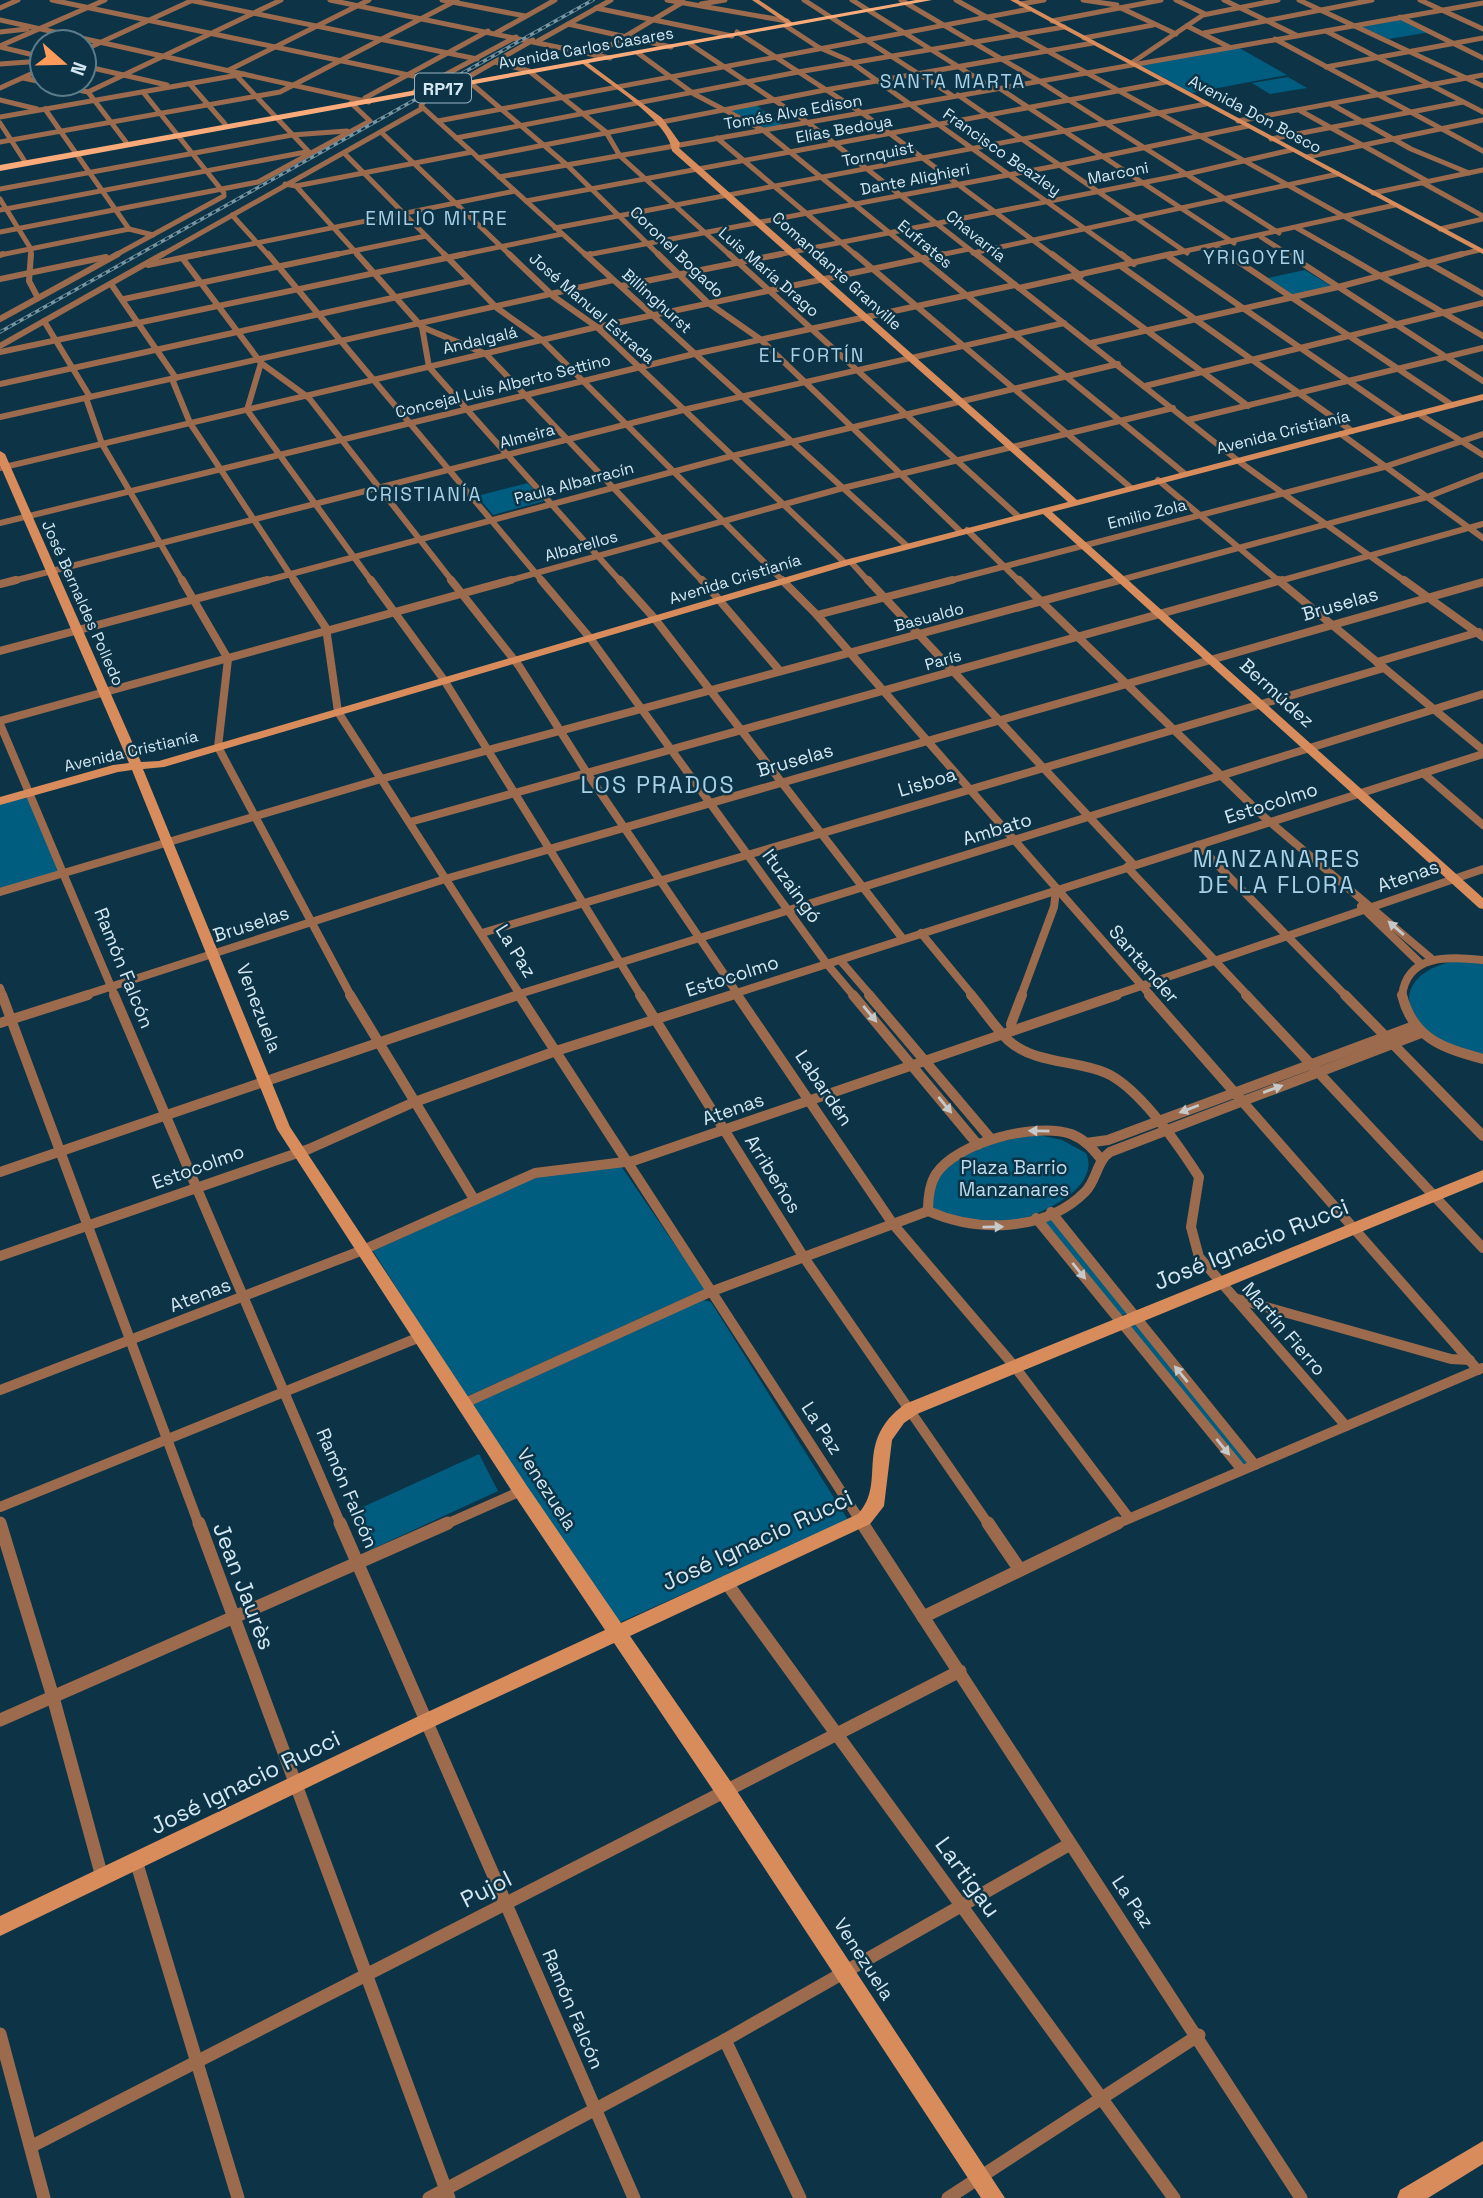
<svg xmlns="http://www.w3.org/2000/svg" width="1483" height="2198" font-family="'Space Grotesk',sans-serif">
	<rect width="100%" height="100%" fill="#0d3446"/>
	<g fill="#015d7f">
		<polygon points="1400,17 1430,32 1389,39 1362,27"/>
		<polygon points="1236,46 1287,75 1192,93 1138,64"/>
		<polygon points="1288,77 1307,88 1270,94 1252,83"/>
		<polygon points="756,105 783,125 765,128 730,110"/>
		<polygon points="1305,270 1331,286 1293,295 1268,278"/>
		<polygon points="528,483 544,501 493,515 477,496"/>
		<polygon points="30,795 63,871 0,890 0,803"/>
		<path d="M 1456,961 L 1483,964 L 1483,1054 C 1467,1050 1451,1047 1436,1037 C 1390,1007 1407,969 1456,961 Z"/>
		<path d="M 1039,1135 L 1062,1140 L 1086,1153 C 1104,1193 1020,1225 989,1225 C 972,1224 952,1215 935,1211 L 932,1205 C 933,1196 932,1186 938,1178 C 961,1148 1004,1139 1039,1135 Z"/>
		<polygon points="621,1166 705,1289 466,1397 373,1251 540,1175"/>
		<polygon points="1050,1215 1129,1312 1120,1316 1042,1219"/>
		<polygon points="703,1300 711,1302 848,1520 616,1624 472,1405"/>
		<polygon points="1135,1322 1249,1462 1243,1465 1128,1325"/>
		<polygon points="479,1454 498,1491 370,1550 352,1512"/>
	</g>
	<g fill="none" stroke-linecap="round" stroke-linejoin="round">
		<g stroke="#9c6b4d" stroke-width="5">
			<polyline points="52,0 437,81"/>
			<polyline points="189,0 477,59"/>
			<polyline points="330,0 610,58"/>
			<polyline points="442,0 525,16"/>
			<polyline points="667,0 787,21"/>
			<polyline points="804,0 953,96"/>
			<polyline points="852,0 994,89"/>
			<polyline points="901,0 1039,81 1279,233"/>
			<polyline points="956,0 1415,256"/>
			<polyline points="1083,0 1117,5"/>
			<polyline points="1176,0 1205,14"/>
			<polyline points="1224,0 1296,35"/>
			<polyline points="1299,0 1483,86"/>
			<polyline points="1420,0 1483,29"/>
			<polyline points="701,4 725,0"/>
			<polyline points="1021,4 1044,0"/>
			<polyline points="0,8 18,0"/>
			<polyline points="596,8 732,36"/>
			<polyline points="1121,8 1176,34"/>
			<polyline points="1400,17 1483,58"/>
			<polyline points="0,20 369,102"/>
			<polyline points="1052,21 1161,0"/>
			<polyline points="568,24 671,47"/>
			<polyline points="786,26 818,47 848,60 1123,256"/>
			<polyline points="1187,26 1229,47"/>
			<polyline points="1326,31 1483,112"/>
			<polyline points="0,32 27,29"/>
			<polyline points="737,32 865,115 1054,256"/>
			<polyline points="496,33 555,0"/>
			<polyline points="1204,33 1372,0"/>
			<polyline points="1084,38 1153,25"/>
			<polyline points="1275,39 1483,151"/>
			<polyline points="538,41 611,0"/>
			<polyline points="690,44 807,122 978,256"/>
			<polyline points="0,46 105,0"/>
			<polyline points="0,47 42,57"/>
			<polyline points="84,50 193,0"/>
			<polyline points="638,53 694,94 763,130 918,256"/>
			<polyline points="594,55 683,2"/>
			<polyline points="495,62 529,71 606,132 620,156 731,256"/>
			<polyline points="1133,62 1203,15 1278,0"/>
			<polyline points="0,64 42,61"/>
			<polyline points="84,66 167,85"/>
			<polyline points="1326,67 1483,38"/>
			<polyline points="229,70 369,0"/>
			<polyline points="233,72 309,152"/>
			<polyline points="23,78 42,82"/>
			<polyline points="466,79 567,165 660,256"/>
			<polyline points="463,80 533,40"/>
			<polyline points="51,84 88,92 126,142"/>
			<polyline points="190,84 225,124"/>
			<polyline points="457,86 425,99 421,106 587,256"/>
			<polyline points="0,88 42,69"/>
			<polyline points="999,88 1234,243"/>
			<polyline points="415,91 516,37"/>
			<polyline points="88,92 281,0"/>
			<polyline points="143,92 224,193"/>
			<polyline points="958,95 1187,253"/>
			<polyline points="365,98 488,31"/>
			<polyline points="0,100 37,109"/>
			<polyline points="1331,104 1411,149 1469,173"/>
			<polyline points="45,109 129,229 153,235"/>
			<polyline points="1299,110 1427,181"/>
			<polyline points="0,117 244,74"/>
			<polyline points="438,121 1030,9"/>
			<polyline points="1238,121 1483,75"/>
			<polyline points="0,123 24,160"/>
			<polyline points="381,132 511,256"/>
			<polyline points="456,138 798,72 1064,27"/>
			<polyline points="717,138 857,256"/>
			<polyline points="1271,139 1463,102"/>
			<polyline points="0,142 280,92 457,0"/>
			<polyline points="344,153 446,256"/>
			<polyline points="1307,157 1483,120"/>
			<polyline points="478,158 825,90 1093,43"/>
			<polyline points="499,177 1483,3"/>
			<polyline points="1423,183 1483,216"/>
			<polyline points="285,184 296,186 359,256"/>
			<polyline points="296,186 472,152"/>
			<polyline points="0,189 292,135 347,131"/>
			<polyline points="1373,193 1483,170"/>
			<polyline points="0,199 31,249 31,256"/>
			<polyline points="526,201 1166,82"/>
			<polyline points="0,210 306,152"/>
			<polyline points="232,215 269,256"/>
			<polyline points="555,228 1206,104"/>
			<polyline points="1297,228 1346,256"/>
			<polyline points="1440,229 1483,219"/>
			<polyline points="0,232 258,182 370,121 351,103"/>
			<polyline points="1261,237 1291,256"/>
			<polyline points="1216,247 1230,256"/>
			<polyline points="973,253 1338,174"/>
			<polyline points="0,255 129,229"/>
			<polyline points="587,255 1061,165 1248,126"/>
			<polyline points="114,256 224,196"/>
			<polyline points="160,256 423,108"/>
			<polyline points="192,256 515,191"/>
			<polyline points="329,256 426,236"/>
			<polyline points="456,256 562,234"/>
			<polyline points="772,256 1187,174 1291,150"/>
			<polyline points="935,256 969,249"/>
			<polyline points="1163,256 1395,205"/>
			<polyline points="1455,256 1479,250"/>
		</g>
		<g stroke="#9c6b4d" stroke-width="6">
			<polyline points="31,254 29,281 38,298"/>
			<polyline points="268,254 543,582"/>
			<polyline points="357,254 422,327 486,354 703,582"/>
			<polyline points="444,254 497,308 542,340 784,582"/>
			<polyline points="509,254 553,296 597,327 845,563"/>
			<polyline points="585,254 907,546"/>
			<polyline points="658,254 707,302 760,339 961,532"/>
			<polyline points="729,254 1019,517"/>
			<polyline points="855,254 1130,487"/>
			<polyline points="916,254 1184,473"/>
			<polyline points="976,254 1241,463 1406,582"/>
			<polyline points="1052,254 1081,276"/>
			<polyline points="1121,254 1134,264"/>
			<polyline points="1227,254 1452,405"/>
			<polyline points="1288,254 1483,381"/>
			<polyline points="1343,254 1483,336"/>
			<polyline points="1412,254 1483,294"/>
			<polyline points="0,255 3,254"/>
			<polyline points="587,255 590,254"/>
			<polyline points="1169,257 1402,418"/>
			<polyline points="183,259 261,363 309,398 453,582"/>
			<polyline points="148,265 200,254"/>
			<polyline points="1122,267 1352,431"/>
			<polyline points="1075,277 1248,406"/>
			<polyline points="0,279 106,257"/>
			<polyline points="111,284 176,378"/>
			<polyline points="621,286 781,254"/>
			<polyline points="1019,288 1171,254"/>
			<polyline points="124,299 338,254"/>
			<polyline points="0,319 118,254"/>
			<polyline points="44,321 90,397"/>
			<polyline points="422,327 429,367 621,582"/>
			<polyline points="1091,343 1338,287 1462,254"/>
			<polyline points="0,346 163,254"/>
			<polyline points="0,352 465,254"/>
			<polyline points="261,363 247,410 372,582"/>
			<polyline points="172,379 190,423 295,582"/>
			<polyline points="0,384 470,281"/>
			<polyline points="1145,386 1483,303"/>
			<polyline points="86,398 102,444 183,582"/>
			<polyline points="1419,414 1483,455"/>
			<polyline points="0,417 613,280"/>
			<polyline points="1188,420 1483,348"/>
			<polyline points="1341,434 1483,538"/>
			<polyline points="0,468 597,327 943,254"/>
			<polyline points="1158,480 1280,582"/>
			<polyline points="0,523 694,354 1015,285"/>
			<polyline points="967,530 1020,582"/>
			<polyline points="851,562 869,582"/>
			<polyline points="9,582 683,410 1064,323"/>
			<polyline points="261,582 732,456 1118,364"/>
			<polyline points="504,582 843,488 1173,408"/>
			<polyline points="945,582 1384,467 1483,434"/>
			<polyline points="1113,582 1427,497 1483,475"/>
			<polyline points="1276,582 1483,524"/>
		</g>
		<g stroke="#9c6b4d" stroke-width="8">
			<polyline points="182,580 228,659 218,747 351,996"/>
			<polyline points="294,580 326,628 338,712 521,996"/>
			<polyline points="371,580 444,680 641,996"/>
			<polyline points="451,580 519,666 587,773 739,996"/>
			<polyline points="541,580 590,638 827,964 854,996"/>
			<polyline points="620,580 655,619 903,939"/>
			<polyline points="702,580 780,671"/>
			<polyline points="782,580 817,615 1151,996"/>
			<polyline points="868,580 1134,865"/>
			<polyline points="1019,580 1263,816 1433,960"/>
			<polyline points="1278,580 1483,750"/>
			<polyline points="1404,580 1483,637"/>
			<polyline points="0,584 16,580"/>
			<polyline points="817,615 952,580"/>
			<polyline points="0,651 267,580"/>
			<polyline points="1377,662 1479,632"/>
			<polyline points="0,721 511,580"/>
			<polyline points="0,724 115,996"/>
			<polyline points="1423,773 1483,825"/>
			<polyline points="410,822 1282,580"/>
			<polyline points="1198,845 1346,996"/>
			<polyline points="1127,867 1248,996"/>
			<polyline points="0,892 381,779 1120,580"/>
			<polyline points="1361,906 1421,964"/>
			<polyline points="482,933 1384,668"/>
			<polyline points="921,933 973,996"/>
			<polyline points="840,960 871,996"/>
			<polyline points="0,988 3,996"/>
			<polyline points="82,996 445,879 1483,582"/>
			<polyline points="513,996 1483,694"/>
			<polyline points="727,996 1483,754"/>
			<polyline points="1021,996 1054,907 1056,890"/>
			<polyline points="1112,996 1483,869"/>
			<path d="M 1402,996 C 1407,953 1449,957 1483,960"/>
		</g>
		<g stroke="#9c6b4d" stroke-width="10">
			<polyline points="2,995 199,1525"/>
			<polyline points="114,995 341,1525"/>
			<polyline points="350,995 474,1199"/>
			<polyline points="519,995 863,1525"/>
			<polyline points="640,995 803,1256 989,1525"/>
			<polyline points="737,995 893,1224 1015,1367 1129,1518"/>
			<polyline points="853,995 978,1145"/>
			<polyline points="869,995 991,1139"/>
			<path d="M 971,995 C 983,1009 995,1028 1009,1041 C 1035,1064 1076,1060 1106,1073 C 1140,1088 1179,1146 1199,1177 L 1191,1227 L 1199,1257 L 1346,1426"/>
			<polyline points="1149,995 1478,1370"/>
			<polyline points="1246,995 1483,1248"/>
			<polyline points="1345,995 1483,1136"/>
			<path d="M 1402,995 C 1413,1039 1443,1048 1483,1059"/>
			<polyline points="0,1023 88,995"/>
			<polyline points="1012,1031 1011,1024 1022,995"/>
			<polyline points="1086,1143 1108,1140 1414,1026"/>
			<polyline points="0,1172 518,995"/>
			<path d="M 928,1211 C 928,1198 929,1185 936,1174 C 957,1142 1036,1122 1071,1134 C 1084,1139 1092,1148 1100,1158"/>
			<polyline points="1051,1212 1255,1465"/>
			<polyline points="1036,1218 1242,1470"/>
			<polyline points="0,1256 309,1149 412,1103 556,1051 732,995"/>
			<polyline points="1234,1298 1451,1359 1470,1360"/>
			<polyline points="0,1390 363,1250 535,1173 633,1161 1117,995"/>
			<path d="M 465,1403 L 710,1292 L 928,1211 C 976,1232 1044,1233 1085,1192 C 1097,1180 1096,1162 1110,1152 L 1421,1033"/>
			<polyline points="0,1507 420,1337"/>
			<polyline points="0,1522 1,1525"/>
			<polyline points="444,1525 521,1491"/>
			<polyline points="1114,1525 1482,1368"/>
		</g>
		<g stroke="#9c6b4d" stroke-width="13">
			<polyline points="0,1523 53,1697 102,1877"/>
			<polyline points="199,1523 449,2198"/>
			<polyline points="340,1523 634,2198"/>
			<polyline points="862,1523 1301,2198"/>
			<polyline points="988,1523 1020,1570"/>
			<polyline points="726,1582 1174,2198"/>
			<polyline points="923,1617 1118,1523"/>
			<polyline points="0,1720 448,1523"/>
			<polyline points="136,1861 238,2198"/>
			<polyline points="0,2034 44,2198"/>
			<polyline points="725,2040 800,2198"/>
			<polyline points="32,2146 960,1671"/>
			<polyline points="429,2198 725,2040 1070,1844"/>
			<polyline points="948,2198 1199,2035"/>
		</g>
		<g fill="#d98c5b" fill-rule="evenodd">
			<polygon points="752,0 759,0 793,23 788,27 784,27 786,23"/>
			<polygon points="1010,0 1018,0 1483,249 1483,254"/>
			<path d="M 583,62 L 587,62 L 662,118 L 680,143 L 679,148 L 1077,500 L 1483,394 L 1483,400 L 1052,512 L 1483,898 L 1483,909 L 1479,908 L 1043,514 L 849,565 L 164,767 L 143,769 L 290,1127 L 527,1486 L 621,1623 L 858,1514 C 888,1482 852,1443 905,1404 L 1483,1170 L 1483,1182 L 917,1414 L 904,1423 L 892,1440 L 884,1506 L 870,1524 L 630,1636 L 731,1782 L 1005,2198 L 981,2198 L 717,1796 L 614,1643 L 433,1727 L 0,1936 L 0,1916 L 421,1715 L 605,1630 L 515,1496 L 277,1129 L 132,770 L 118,772 L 0,805 L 0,797 L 113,765 L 129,763 L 0,465 L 0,451 L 5,454 L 141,762 L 159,761 L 841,561 L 1068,502 L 672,151 C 670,121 607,83 583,64 Z"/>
			<polygon points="1483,2141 1483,2164 1428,2198 1397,2198 1400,2190"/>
		</g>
		<polygon fill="#fbab7a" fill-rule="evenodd" points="916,0 932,0 0,171 0,165"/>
		<g stroke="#7794a2" stroke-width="3.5">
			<polyline id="rail" points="0,332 593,0"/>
		</g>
		<use href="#rail" stroke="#0d3446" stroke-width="2" stroke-dasharray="4.5" stroke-linecap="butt"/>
	</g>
	<defs><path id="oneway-solid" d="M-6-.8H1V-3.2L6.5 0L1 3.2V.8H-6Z" transform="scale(1.75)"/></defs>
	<g fill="#c6c9ca">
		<use href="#oneway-solid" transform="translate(1396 928) rotate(-139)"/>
		<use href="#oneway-solid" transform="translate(870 1014) rotate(50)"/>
		<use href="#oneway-solid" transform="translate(1273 1089) rotate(-20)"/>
		<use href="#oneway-solid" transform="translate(945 1105) rotate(51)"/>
		<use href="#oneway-solid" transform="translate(1189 1109) rotate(159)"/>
		<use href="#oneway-solid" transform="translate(1039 1131) rotate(-179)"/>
		<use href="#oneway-solid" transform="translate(993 1227) rotate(-1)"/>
		<use href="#oneway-solid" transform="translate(1079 1271) rotate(51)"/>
		<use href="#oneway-solid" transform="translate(1181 1374) rotate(-129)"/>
		<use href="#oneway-solid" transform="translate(1223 1447) rotate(51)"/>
	</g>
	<g text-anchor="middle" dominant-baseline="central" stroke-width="5" stroke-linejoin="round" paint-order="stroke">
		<g font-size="16" fill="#d4e8f3" stroke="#0d3446">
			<text transform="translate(586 48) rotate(-10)">Avenida Carlos Casares</text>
			<text transform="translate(793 112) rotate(-10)">Tomás Alva Edison</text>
			<text transform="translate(1255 114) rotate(28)">Avenida Don Bosco</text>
			<text transform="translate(844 129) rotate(-10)">Elías Bedoya</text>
			<text transform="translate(1002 152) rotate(35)">Francisco Beazley</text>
			<text transform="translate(878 154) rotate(-11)">Tornquist</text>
			<text transform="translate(1118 173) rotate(-11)">Marconi</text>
			<text transform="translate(915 179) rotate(-11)">Dante Alighieri</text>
			<text transform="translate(976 236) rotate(39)">Chavarría</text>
			<text transform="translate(925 244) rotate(40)">Eufrates</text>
			<text transform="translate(677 252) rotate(44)">Coronel Bogado</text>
			<text transform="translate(837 271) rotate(42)">Comandante Granville</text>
			<text transform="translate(769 272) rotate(41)">Luis María Drago</text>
			<text transform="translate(657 301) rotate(42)">Billinghurst</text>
			<text transform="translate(592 308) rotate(41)">José Manuel Estrada</text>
			<text transform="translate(480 340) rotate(-13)">Andalgalá</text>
			<text transform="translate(503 386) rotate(-14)">Concejal Luis Alberto Settino</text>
			<text transform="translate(1283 432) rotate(-14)">Avenida Cristianía</text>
			<text transform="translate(527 436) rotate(-15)">Almeira</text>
			<text transform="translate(574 483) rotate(-15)">Paula Albarracín</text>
			<text transform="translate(1147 514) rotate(-14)">Emilio Zola</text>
			<text transform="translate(581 546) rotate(-16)">Albarellos</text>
			<text transform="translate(735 579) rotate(-17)">Avenida Cristianía</text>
			<text transform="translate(83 603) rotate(66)">José Bernaldes Polledo</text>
			<text transform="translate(929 617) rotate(-15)">Basualdo</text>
			<text transform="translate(943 660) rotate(-16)">París</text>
			<text transform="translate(131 751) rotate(-13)">Avenida Cristianía</text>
		</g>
		<rect fill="#0d3446" stroke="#98b2bf" stroke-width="2" x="415" y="73.5" width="56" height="29" rx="5"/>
		<g font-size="18" font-weight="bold" fill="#d4e8f3">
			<text x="443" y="88">RP17</text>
		</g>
		<g font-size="19" letter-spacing="2" fill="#a8d1e7" stroke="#0d3446">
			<text x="953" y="81">SANTA MARTA</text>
			<text x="437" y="218">EMILIO MITRE</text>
			<text x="1255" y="257">YRIGOYEN</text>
			<text x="812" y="355">EL FORTÍN</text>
			<text x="424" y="494">CRISTIANÍA</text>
		</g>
		<g font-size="19" fill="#d4e8f3" stroke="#0d3446">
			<text transform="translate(1340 604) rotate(-16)">Bruselas</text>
			<text transform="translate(1277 693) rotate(42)">Bermúdez</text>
			<text transform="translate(795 760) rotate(-16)">Bruselas</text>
			<text transform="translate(927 782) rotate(-17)">Lisboa</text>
			<text transform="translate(1271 803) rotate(-18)">Estocolmo</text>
			<text transform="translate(997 829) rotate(-17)">Ambato</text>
			<text transform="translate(1408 876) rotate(-19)">Atenas</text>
			<text transform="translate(792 886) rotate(54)">Ituzaingó</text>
			<text transform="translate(251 924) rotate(-18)">Bruselas</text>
			<text transform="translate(516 951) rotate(58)">La Paz</text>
			<text transform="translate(1144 964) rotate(49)">Santander</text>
			<text transform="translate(124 968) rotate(68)">Ramón Falcón</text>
			<text transform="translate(732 976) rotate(-18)">Estocolmo</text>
			<text transform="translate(259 1008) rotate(69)">Venezuela</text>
			<text transform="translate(824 1088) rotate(56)">Labardén</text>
			<text transform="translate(733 1109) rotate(-19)">Atenas</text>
			<text transform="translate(198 1167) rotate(-20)">Estocolmo</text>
			<text transform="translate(773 1174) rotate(58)">Arribeños</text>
			<text transform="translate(200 1295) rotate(-21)">Atenas</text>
			<text transform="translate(1284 1329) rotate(49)">Martín Fierro</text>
			<text transform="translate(822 1428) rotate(57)">La Paz</text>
			<text transform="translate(347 1488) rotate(67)">Ramón Falcón</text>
			<text transform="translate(547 1489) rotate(57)">Venezuela</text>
			<text transform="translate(1133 1902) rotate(56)">La Paz</text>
			<text transform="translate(864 1959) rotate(57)">Venezuela</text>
			<text transform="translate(573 2009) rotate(67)">Ramón Falcón</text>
		</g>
		<g font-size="19" fill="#bedced" stroke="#0d3446">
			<text x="1014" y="1167">Plaza Barrio<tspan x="1014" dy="22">Manzanares</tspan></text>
		</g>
		<g font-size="23" letter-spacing="2" fill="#a8d1e7" stroke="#0d3446">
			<text x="658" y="785">LOS PRADOS</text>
			<text x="1277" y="859">MANZANARES<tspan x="1277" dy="26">DE LA FLORA</tspan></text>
		</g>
		<g font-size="23" fill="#d4e8f3" stroke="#0d3446">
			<text transform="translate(1251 1244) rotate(-22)">José Ignacio Rucci</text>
			<text transform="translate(757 1540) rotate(-25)">José Ignacio Rucci</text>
			<text transform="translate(244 1586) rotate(69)">Jean Jaurès</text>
			<text transform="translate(245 1782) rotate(-26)">José Ignacio Rucci</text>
			<text transform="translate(968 1877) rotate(54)">Lartigau</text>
			<text transform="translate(486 1889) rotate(-27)">Pujol</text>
		</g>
	</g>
	<g transform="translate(63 63) rotate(110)"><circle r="33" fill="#0d3446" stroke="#5d7c8b" stroke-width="2"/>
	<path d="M0-5L12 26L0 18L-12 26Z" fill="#ff9b5a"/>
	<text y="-10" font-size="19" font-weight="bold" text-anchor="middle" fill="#d4e8f3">N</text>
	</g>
</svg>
